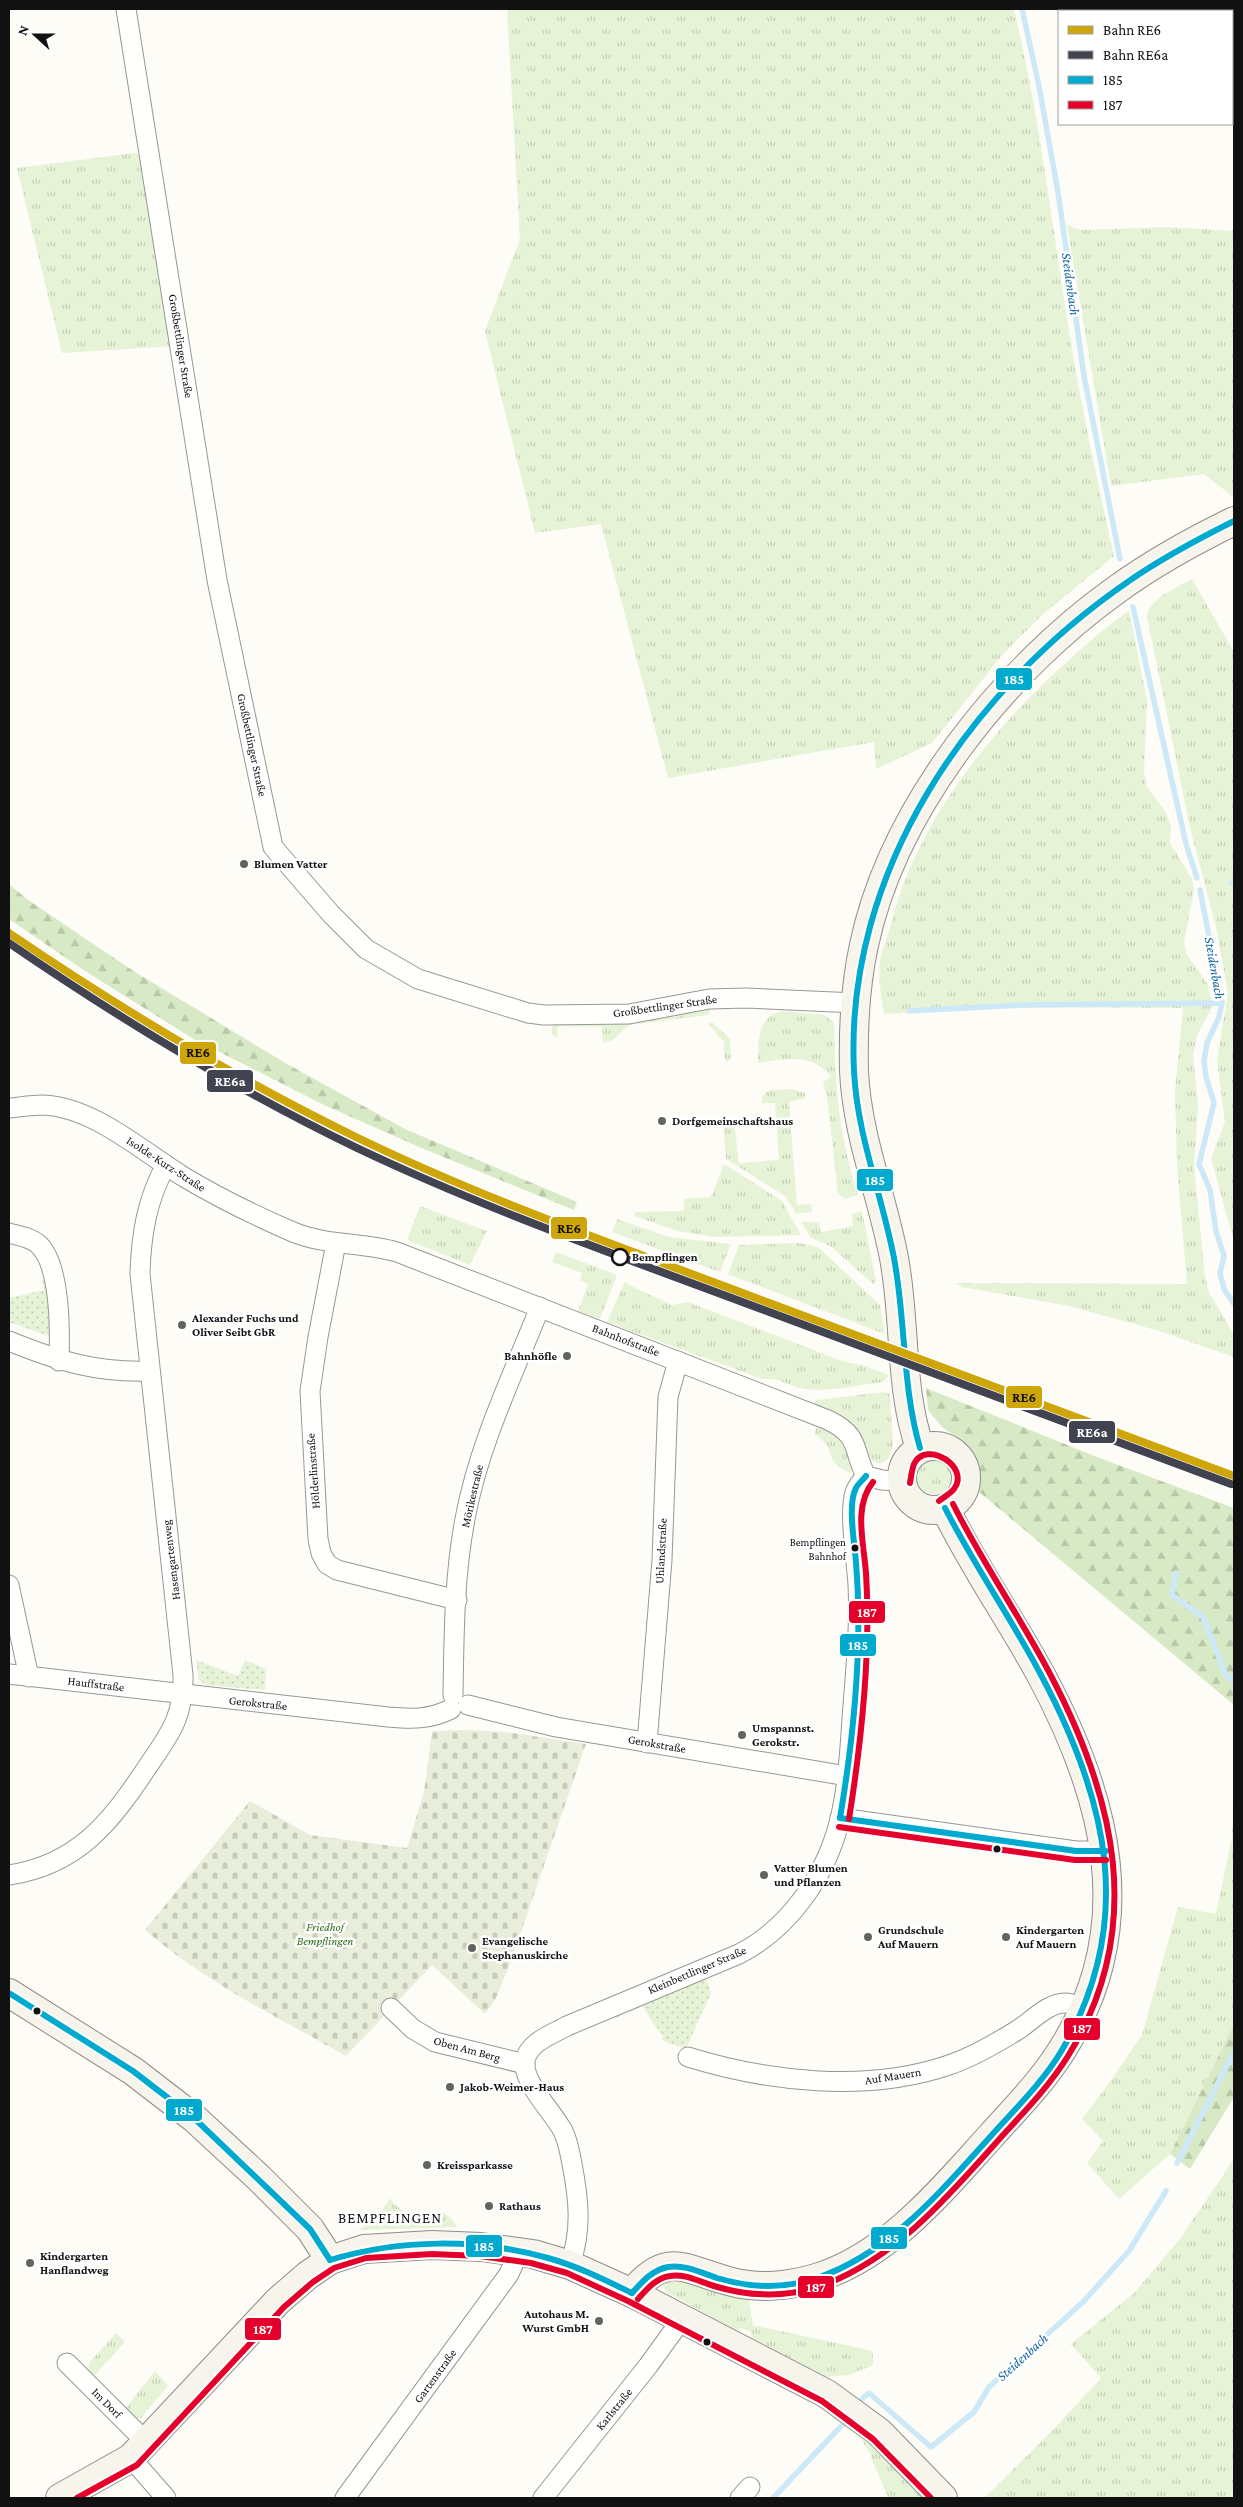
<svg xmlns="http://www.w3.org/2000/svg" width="1243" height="2507" font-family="'Crimson Pro',serif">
	<defs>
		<pattern id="grass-tufts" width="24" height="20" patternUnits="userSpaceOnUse" patternTransform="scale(1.25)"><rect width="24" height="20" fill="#e7f3d7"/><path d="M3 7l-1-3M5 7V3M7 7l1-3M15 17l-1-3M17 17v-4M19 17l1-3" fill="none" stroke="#c5cfb8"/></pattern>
		<pattern id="forest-firs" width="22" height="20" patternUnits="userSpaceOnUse" patternTransform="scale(1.25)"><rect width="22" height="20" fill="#d8eac5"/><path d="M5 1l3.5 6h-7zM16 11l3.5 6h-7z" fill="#b8c8a8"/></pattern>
		<pattern id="cemetery-stones" width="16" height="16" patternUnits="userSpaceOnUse" patternTransform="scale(1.25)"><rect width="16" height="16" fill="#e9eedb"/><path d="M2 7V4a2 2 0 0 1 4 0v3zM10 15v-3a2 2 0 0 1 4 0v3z" fill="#c7cbbb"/></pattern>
		<pattern id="garden-dots" width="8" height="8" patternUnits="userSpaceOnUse" patternTransform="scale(1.25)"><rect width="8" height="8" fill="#e7f3d7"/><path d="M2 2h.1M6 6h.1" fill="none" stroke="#c5cfb8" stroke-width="1.8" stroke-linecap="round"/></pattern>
	</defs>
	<rect width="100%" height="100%" fill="#fdfcf7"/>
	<g fill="url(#grass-tufts)">
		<path d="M 507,9 L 1014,9 C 1043,130 1055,255 1077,378 C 1088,438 1101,497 1114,556 L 1042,615 L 1003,654 L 932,743 L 876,769 L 874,742 L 668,778 L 601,524 L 535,533 L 485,331 L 520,239 Z"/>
		<polygon points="135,153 141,154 173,346 62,353 17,168"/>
		<polygon points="1067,225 1080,230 1169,227 1234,231 1234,495 1232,496 1204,474 1111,486"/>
		<path d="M 1192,579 L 1234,652 L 1234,1242 L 1211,1158 L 1225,1122 L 1217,1060 L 1228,993 L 1216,927 L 1191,832 L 1147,617 C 1149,598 1177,588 1192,579 Z"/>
		<path d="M 1129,610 L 1147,701 L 1144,772 L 1147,787 L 1165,811 L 1171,826 L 1170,843 L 1192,879 L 1194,890 L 1184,942 L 1186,953 L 1207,983 L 1213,1006 L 1197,1035 L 1193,1055 L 1198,1105 L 1194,1167 L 1205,1277 L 1209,1292 L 1234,1335 L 1234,1357 L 1159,1331 L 1069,1306 L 962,1287 L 956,1283 L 1187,1284 L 1177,1166 L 1175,1091 L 1183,1008 L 1021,1007 L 884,1014 C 881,996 878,979 880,961 C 881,950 887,939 890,928 C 920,801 1028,687 1129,610 Z"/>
		<polygon points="712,1008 708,1015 629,1025 613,1040 603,1043 602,1027 558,1026 557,1038 551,1033 553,1023"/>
		<path d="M 782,1011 L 825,1015 L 834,1023 C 835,1087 839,1134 858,1195 L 845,1199 L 838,1194 L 827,1097 L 823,1082 L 831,1077 C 812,1052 786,1059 758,1063 C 758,1041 757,1017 782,1011 Z"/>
		<polygon points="712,1022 730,1039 731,1057 727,1062 724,1057 724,1042 708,1024"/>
		<polygon points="792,1089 805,1093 805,1098 789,1102 797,1205 811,1204 812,1212 796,1214 785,1196 726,1159 723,1120 734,1120 739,1163 779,1160 775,1103 762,1103 762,1096 769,1090"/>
		<polygon points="724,1164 782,1201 801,1235 716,1237 678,1231 634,1216 636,1212 684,1211 684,1199 711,1197"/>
		<polygon points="420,1206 487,1231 470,1265 407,1240"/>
		<polygon points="862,1211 876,1281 873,1284 830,1246 811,1238 801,1222 819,1222 821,1232 853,1226 852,1214"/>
		<polygon points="617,1219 669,1237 731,1244 720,1272 612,1232"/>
		<polygon points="800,1243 818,1247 880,1305 885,1334 728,1274 739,1245"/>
		<polygon points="556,1252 617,1275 600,1319 578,1311 588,1284 580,1280 582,1273 552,1262"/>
		<path d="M 625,1282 L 639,1290 L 672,1305 L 688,1302 L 842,1361 L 865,1366 L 889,1375 L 883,1382 C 858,1385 830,1392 804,1389 C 788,1386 780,1377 762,1379 L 607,1322 Z"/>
		<polygon points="884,1392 890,1394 893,1446 889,1458 880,1464 871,1460 860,1438 816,1409 814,1403 816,1400"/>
		<path d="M 819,1427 C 835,1433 860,1453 851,1473 C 823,1463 839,1451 815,1434 L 816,1428 Z"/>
		<circle cx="934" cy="1477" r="17"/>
		<polygon points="1234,1772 1234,2024 1170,2154 1119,2199 1087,2163 1103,2141 1082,2119 1107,2086 1142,2035 1178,1907 1216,1914 1232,1837"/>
		<polygon points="1234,2159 1234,2498 984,2498 1049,2434 1101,2378 1071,2344 1134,2293 1180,2239"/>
		<path d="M 390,2198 C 397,2209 410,2217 424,2216 C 431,2216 436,2212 443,2212 L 452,2219 L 457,2227 L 359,2230 L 383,2209 Z"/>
		<polygon points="668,2275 748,2295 753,2325 873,2351 873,2365 849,2375 824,2377 751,2338 751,2332 742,2328 736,2330 666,2292 662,2282"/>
		<polygon points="116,2333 125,2342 93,2377 88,2369 89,2363"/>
		<polygon points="155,2371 168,2386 141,2418 134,2418 125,2409"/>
		<polygon points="785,2381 851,2423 926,2498 888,2498 869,2452 861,2439"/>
	</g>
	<g fill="url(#forest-firs)">
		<polygon points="9,884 28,900 135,972 287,1064 405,1129 577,1202 574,1210 419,1147 324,1105 192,1038 85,971 9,919"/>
		<polygon points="926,1388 1102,1459 1234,1508 1234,1705 978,1491 980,1468 965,1444 941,1426 928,1410"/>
		<polygon points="1234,2024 1234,2097 1190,2169 1170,2154"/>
	</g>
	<path fill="url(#cemetery-stones)" d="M 468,1730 L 506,1732 L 586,1744 L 511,1961 L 495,2000 L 485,2014 L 432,1965 L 346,2056 C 277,2017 205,1982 145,1930 L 250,1801 L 310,1835 L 407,1848 L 424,1792 L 432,1731 Z"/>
	<g fill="url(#garden-dots)">
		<polygon points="42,1279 48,1279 51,1337 9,1322 9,1298 44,1290"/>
		<polygon points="196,1660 238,1676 245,1660 266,1669 265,1690 206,1685 199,1680"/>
		<polygon points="705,1974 711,1993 686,2049 661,2040 663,2037 642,2006 631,2012 629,2010 617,2018 612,2012"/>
	</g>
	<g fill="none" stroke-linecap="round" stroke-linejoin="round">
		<g stroke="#cde8f7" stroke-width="5.5">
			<polyline points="1022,9 1039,86 1058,192 1084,376 1120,559"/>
			<polyline points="1133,607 1186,844 1197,878"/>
			<polyline points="1232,883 1234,881"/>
			<polyline points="1200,890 1222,1003 1219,1017 1207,1043 1204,1061 1206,1077 1214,1103 1199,1164 1210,1190 1216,1231 1224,1256 1220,1273 1224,1289 1234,1304"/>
			<polyline points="909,1011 1024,1005 1222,1003"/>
			<polyline points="1176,1573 1172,1595 1203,1617 1226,1676 1234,1681"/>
			<polyline points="1177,2163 1234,2052"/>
			<polyline points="862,2399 869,2393 931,2447 974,2412 989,2387 1083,2302 1129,2251 1166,2191"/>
			<polyline points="773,2498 845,2422"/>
		</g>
		<g stroke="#979795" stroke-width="21">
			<g id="street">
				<polyline points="126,9 217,580 273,847 331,914 366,949 418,979 528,1013 544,1015 629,1014 709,999 746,998 856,1003"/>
				<path d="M 9,1108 C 20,1107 32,1105 43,1105 C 94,1107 143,1152 184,1177 C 219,1198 256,1216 293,1232 C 327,1246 363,1242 397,1252 L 828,1420 C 861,1436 852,1449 866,1476 L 882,1480 L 901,1481"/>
				<path d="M 9,1233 C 19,1236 30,1237 38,1244 C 61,1264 60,1332 59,1361"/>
				<polyline points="336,1243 318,1337 310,1391 318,1539 321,1553 327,1564 337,1570 457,1600"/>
				<path d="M 9,1341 C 58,1361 97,1373 150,1371"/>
				<polyline points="9,1585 29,1677"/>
				<path d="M 9,1674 L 388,1717 C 411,1719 429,1720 451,1709"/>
				<path d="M 453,1695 C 454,1635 454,1573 466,1514 C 480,1442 513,1375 540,1307"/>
				<polyline points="468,1705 556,1727 847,1776"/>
				<polyline points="647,1743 662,1560 668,1397 678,1361"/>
				<polyline points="840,1818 1076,1851 1106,1851"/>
				<path d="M 9,1875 C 77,1865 110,1823 146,1769 C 169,1735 184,1718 183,1675 L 140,1274 C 141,1235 147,1199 166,1165"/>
				<polyline points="391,2008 413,2029 435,2042 525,2064"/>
				<path d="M 688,2057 C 769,2082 867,2093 949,2065 C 973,2057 995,2044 1016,2031 C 1031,2022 1047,2003 1065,2003 C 1071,2003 1078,2006 1083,2008"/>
				<path d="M 570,2265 C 582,2230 579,2200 572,2164 C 570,2153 568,2141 563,2131 C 553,2112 522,2082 525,2061 C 528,2042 553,2034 567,2026 L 739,1954 C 790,1928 827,1874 840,1819 C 849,1782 850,1743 853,1706 C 856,1666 860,1625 858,1585 C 857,1564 847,1503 857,1488 C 859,1484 863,1480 866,1476"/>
				<polyline points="67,2363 147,2443"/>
				<polyline points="131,2458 166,2498"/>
				<polyline points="345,2498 509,2274 519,2251"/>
				<polyline points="543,2498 648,2366 682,2319"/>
				<polyline points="740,2498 750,2487"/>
			</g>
		</g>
		<g stroke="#8e8d8b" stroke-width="30">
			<g id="secondary">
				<circle cx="934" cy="1478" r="32"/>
				<path d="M 920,1448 C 899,1387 906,1321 894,1258 C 882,1195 857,1136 854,1071 C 853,1029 855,986 864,945 C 893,808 1004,670 1116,590 C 1153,563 1193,541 1234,521"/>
				<polyline points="9,1993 133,2071 194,2118 259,2178 310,2229 330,2260"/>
				<path d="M 632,2293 C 668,2248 687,2271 732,2282 C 759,2289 790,2286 816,2278 C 888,2256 941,2191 990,2137 C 1015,2109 1042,2082 1062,2050 C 1141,1925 1106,1796 1041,1675 C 1010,1618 973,1566 945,1508"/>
				<polyline points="60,2498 131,2458 278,2301 308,2275 330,2260 364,2249 432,2245 481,2247 533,2254 570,2265 632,2293 827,2394 879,2432 943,2498"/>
			</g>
		</g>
		<use href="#street" stroke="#fffffe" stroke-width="19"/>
		<use href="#secondary" stroke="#f6f4eb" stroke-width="28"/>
		<g stroke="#fff" stroke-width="10">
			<g id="bus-1">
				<path d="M 920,1448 C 902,1386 906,1322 894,1258 C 882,1195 857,1135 854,1071 C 844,871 970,690 1129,581 C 1162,558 1198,539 1234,521"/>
				<path d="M 840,1818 C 854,1735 863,1647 856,1563 C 855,1544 847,1505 856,1488 C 858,1484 863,1480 866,1476"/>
				<polyline points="840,1818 1076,1851 1106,1851"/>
				<polyline points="9,1993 133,2071 194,2118 310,2229 330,2260"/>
				<path d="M 330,2260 C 400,2239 477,2238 548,2258 C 577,2266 605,2280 632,2293"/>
				<path d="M 632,2293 C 642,2282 652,2270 668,2267 C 684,2264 702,2273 717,2278 C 750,2288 784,2289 817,2278 C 890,2253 940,2192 990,2137 C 1015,2109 1043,2082 1062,2050 C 1137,1921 1107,1799 1041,1675 C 1011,1618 974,1565 945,1508"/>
			</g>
		</g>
		<g stroke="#fff" stroke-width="10">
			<g id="bus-2">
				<path d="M 910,1483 C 911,1477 912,1469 914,1464 C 926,1439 971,1467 954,1489 C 951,1493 944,1497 939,1501"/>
				<path d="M 849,1819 C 861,1744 871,1650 866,1573 C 864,1544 853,1506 873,1482"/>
				<polyline points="839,1827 1075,1860 1106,1860"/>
				<path d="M 638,2299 C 647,2289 656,2278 670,2276 C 684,2273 700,2282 714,2286 C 750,2297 790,2298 826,2284 C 900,2255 951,2193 1003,2135 C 1026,2110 1050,2085 1068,2056 C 1147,1928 1115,1797 1049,1672 C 1019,1615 982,1562 953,1504"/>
				<polyline points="77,2498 137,2465 284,2307 313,2282 334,2268 366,2258 432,2254 480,2256 531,2263 567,2273 628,2301 822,2401 873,2439 931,2498"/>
			</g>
		</g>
		<use href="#bus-1" stroke="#00a9ce" stroke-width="6"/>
		<use href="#bus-2" stroke="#e4002b" stroke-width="6"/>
		<g stroke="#fff" stroke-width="11">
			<path id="rail-1" d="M 9,933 C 121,1009 236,1079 358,1138 C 482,1198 612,1244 740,1292 C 905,1353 1070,1414 1234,1476"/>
		</g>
		<g stroke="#fff" stroke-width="11">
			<path id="rail-2" d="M 9,943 C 120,1019 235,1089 357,1148 C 483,1208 614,1254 745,1303 C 907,1363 1069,1423 1231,1484"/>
		</g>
		<use href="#rail-1" stroke="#cfa609" stroke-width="8"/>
		<use href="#rail-2" stroke="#424351" stroke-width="8"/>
	</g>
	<g fill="#646362" stroke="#fff" stroke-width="2">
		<circle cx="244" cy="864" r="5"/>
		<circle cx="662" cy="1121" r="5"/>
		<circle cx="182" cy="1325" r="5"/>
		<circle cx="567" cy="1356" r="5"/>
		<circle cx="742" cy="1735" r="5"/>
		<circle cx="764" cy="1875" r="5"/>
		<circle cx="868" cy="1937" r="5"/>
		<circle cx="1006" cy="1937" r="5"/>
		<circle cx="472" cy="1948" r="5"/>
		<circle cx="450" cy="2087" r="5"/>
		<circle cx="427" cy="2165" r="5"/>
		<circle cx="489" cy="2206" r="5"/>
		<circle cx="30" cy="2263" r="5"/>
		<circle cx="599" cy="2321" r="5"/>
	</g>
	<circle fill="#fff" stroke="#111" stroke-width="2.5" cx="620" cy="1257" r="8"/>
	<g fill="#111" stroke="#fff" stroke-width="2">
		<circle cx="855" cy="1548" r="4.5"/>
		<circle cx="997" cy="1849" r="4.5"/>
		<circle cx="37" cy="2011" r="4.5"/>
		<circle cx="707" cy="2342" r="4.5"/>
	</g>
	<g text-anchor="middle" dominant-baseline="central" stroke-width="5" stroke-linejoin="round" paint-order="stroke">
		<g font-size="11" fill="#111" stroke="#fff" text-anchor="end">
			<text x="846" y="1542">Bempflingen<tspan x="846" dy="14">Bahnhof</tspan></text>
		</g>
		<g font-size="12" fill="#111" stroke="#fff">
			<text transform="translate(181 346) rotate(81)">Großbettlinger Straße</text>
			<text transform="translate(252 745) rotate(78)">Großbettlinger Straße</text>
			<text transform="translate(665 1006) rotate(-8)">Großbettlinger Straße</text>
			<text transform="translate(166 1164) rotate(33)">Isolde-Kurz-Straße</text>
			<text transform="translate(626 1340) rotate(21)">Bahnhofstraße</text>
			<text transform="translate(313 1471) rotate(-94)">Hölderlinstraße</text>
			<text transform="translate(472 1496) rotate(-77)">Mörikestraße</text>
			<text transform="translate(661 1551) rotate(-87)">Uhlandstraße</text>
			<text transform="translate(171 1560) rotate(-97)">Hasengartenweg</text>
			<text transform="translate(96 1684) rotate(7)">Hauffstraße</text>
			<text transform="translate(258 1703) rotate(6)">Gerokstraße</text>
			<text transform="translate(657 1744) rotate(10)">Gerokstraße</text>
			<text transform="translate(697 1970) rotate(-23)">Kleinbettlinger Straße</text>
			<text transform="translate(467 2049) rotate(15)">Oben Am Berg</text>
			<text transform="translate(893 2076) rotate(-9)">Auf Mauern</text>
			<text transform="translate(435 2376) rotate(-54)">Gartenstraße</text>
			<text transform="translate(107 2403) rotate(45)">Im Dorf</text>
			<text transform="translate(614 2409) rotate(-51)">Karlstraße</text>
		</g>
		<g font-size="12" font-weight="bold" fill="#111" stroke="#fff" text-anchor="start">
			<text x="254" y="864">Blumen Vatter</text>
			<text x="672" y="1121">Dorfgemeinschaftshaus</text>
			<text x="192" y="1318">Alexander Fuchs und<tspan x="192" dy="14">Oliver Seibt GbR</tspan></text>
			<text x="557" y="1356" text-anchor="end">Bahnhöfle</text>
			<text x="752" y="1728">Umspannst.<tspan x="752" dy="14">Gerokstr.</tspan></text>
			<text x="774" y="1868">Vatter Blumen<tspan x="774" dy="14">und Pflanzen</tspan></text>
			<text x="878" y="1930">Grundschule<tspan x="878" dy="14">Auf Mauern</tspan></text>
			<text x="1016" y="1930">Kindergarten<tspan x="1016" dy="14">Auf Mauern</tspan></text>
			<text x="482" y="1941">Evangelische<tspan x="482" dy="14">Stephanuskirche</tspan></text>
			<text x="460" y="2087">Jakob-Weimer-Haus</text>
			<text x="437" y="2165">Kreissparkasse</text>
			<text x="499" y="2206">Rathaus</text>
			<text x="40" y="2256">Kindergarten<tspan x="40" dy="14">Hanflandweg</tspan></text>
			<text x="589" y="2314" text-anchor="end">Autohaus M.<tspan x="589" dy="14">Wurst GmbH</tspan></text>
		</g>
		<g font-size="12" font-weight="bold" fill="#111" stroke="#fff" text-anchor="start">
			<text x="632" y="1257">Bempflingen</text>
		</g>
		<g font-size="12" font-style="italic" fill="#2f6b1f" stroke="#fff">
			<text x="325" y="1927">Friedhof<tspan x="325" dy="14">Bempflingen</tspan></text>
		</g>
		<g font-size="14" font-style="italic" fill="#1768a6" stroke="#fff">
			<text transform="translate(1071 284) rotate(82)">Steidenbach</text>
			<text transform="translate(1215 968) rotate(80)">Steidenbach</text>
			<text transform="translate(1022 2357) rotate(-42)">Steidenbach</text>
		</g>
		<g font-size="15" letter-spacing="1" fill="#111" stroke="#fff">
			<text x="390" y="2218">BEMPFLINGEN</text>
		</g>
	</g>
	<g stroke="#fff" stroke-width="2">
		<rect x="995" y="667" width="38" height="24" rx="5" fill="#00a9ce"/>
		<rect x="179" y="1041" width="38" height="24" rx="5" fill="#cfa609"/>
		<rect x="206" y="1069" width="48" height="24" rx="5" fill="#424351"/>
		<rect x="856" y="1168" width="38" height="24" rx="5" fill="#00a9ce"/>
		<rect x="550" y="1216" width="38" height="24" rx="5" fill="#cfa609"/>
		<rect x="1005" y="1385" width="38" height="24" rx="5" fill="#cfa609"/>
		<rect x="1068" y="1420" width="48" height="24" rx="5" fill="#424351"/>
		<rect x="848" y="1600" width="38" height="24" rx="5" fill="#e4002b"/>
		<rect x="839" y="1633" width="38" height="24" rx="5" fill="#00a9ce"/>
		<rect x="1063" y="2017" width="38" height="24" rx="5" fill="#e4002b"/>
		<rect x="165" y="2098" width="38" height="24" rx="5" fill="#00a9ce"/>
		<rect x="870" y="2226" width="38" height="24" rx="5" fill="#00a9ce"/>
		<rect x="465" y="2234" width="38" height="24" rx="5" fill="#00a9ce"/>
		<rect x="797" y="2275" width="38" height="24" rx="5" fill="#e4002b"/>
		<rect x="244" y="2317" width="38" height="24" rx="5" fill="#e4002b"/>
	</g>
	<g font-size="14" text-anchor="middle" font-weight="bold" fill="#fff">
		<text x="1014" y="684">185</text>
		<text x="230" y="1086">RE6a</text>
		<text x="875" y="1185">185</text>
		<text x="1092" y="1437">RE6a</text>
		<text x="867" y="1617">187</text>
		<text x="858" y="1650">185</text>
		<text x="1082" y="2033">187</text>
		<text x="184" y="2115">185</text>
		<text x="889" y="2243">185</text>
		<text x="484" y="2251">185</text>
		<text x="816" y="2292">187</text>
		<text x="263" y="2334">187</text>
	</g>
	<g font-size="14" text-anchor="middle" font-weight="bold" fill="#111">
		<text x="198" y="1057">RE6</text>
		<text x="569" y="1233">RE6</text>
		<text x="1024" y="1402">RE6</text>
	</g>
	<rect width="1243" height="2507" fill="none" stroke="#111111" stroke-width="20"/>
	<rect x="1058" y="10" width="175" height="115" fill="#ffffff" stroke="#a0a0a0"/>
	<rect x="1068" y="26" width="25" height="8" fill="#cfa609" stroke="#a0a0a0"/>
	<text x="1103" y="35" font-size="15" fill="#111111">Bahn RE6</text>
	<rect x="1068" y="51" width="25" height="8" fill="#424351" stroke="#a0a0a0"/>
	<text x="1103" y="60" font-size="15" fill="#111111">Bahn RE6a</text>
	<rect x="1068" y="76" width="25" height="8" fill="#00a9ce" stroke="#a0a0a0"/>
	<text x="1103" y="85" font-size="15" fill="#111111">185</text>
	<rect x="1068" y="101" width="25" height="8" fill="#e4002b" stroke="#a0a0a0"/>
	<text x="1103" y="110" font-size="15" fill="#111111">187</text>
	<g transform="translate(35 35) rotate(291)" stroke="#ffffff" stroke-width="4" paint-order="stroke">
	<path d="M0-4L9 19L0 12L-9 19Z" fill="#111111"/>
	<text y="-8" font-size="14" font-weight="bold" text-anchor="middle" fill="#111111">N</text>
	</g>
</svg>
